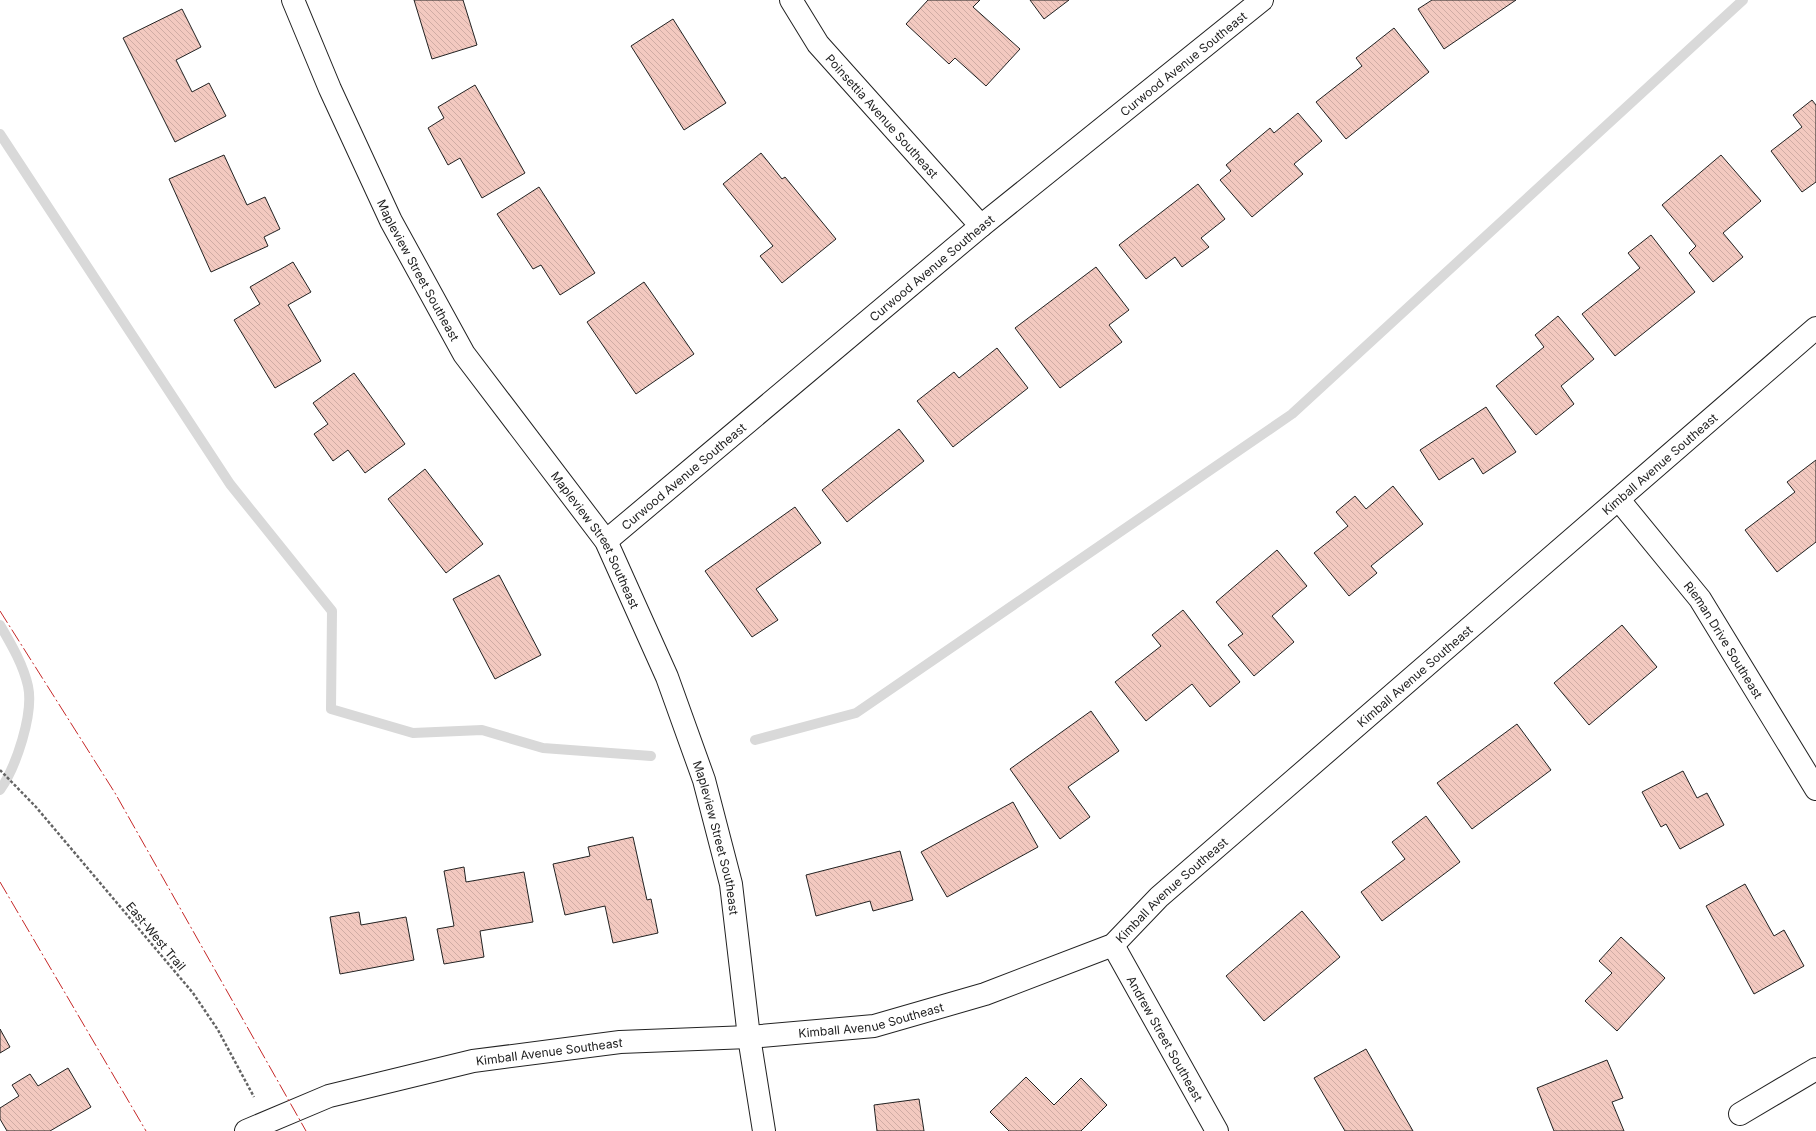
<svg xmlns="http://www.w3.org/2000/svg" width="1816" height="1131" font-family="Inter,sans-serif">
	<defs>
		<pattern id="building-back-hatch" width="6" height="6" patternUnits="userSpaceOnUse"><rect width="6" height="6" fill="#f3c9c0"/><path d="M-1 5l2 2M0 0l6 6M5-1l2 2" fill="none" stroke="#d0aca5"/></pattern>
	</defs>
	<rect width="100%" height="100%" fill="#fff"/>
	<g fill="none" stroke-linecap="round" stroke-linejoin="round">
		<g stroke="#d9d9d9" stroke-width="10">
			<polyline points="0,134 230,484 332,611 331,709 413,733 482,730 543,748 651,756"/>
			<path d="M 0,625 C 11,644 23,664 28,686 C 34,714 16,767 0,790"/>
			<polyline points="755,740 856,713 1292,414 1743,0"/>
		</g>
	</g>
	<g fill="url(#building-back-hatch)" stroke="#222">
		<polygon points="414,0 463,0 477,45 432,59"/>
		<polygon points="928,0 980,0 973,7 1020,49 986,86 955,58 949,64 906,24"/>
		<polygon points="1030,0 1069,0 1044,19"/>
		<polygon points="1432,0 1516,0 1444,49 1418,9"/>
		<polygon points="182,9 201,47 176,60 192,92 209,83 226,116 175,142 123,38"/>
		<polygon points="673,19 726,103 684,130 631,46"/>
		<polygon points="1394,28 1429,72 1346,139 1316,102 1362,66 1356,58"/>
		<polygon points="475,85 525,173 482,198 460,158 448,165 428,128 444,118 438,107"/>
		<polygon points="1812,100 1816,105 1816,182 1802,192 1771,151 1802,127 1793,115"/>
		<polygon points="1298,113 1322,141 1294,164 1303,174 1252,217 1220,180 1231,171 1226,165 1270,128 1274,133"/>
		<polygon points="761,153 782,179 785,177 836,239 782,283 760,256 773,246 723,184"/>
		<polygon points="224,155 247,205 265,197 280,229 264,237 268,246 211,272 169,179"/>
		<polygon points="1721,155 1761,201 1723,233 1743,257 1713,282 1689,253 1696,246 1662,205"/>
		<polygon points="1198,184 1225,219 1201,238 1209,247 1182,267 1175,257 1146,279 1119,245"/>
		<polygon points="539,187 595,273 560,295 541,265 533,269 497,214"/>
		<polygon points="1651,235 1695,292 1615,356 1582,314 1640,268 1628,253"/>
		<polygon points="293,262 311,292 288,305 321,361 275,388 234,320 260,304 250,287"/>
		<polygon points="1096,267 1129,310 1109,325 1122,342 1060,388 1015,328"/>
		<polygon points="644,282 694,354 636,394 587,322"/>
		<polygon points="1558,316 1594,359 1561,386 1574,404 1536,435 1496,386 1544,347 1535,335"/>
		<polygon points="997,348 1028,388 953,447 917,401 954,372 959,378"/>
		<polygon points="354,373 405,444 365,473 348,450 333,461 314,434 328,424 313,403"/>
		<polygon points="1486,407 1516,452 1483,474 1473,458 1439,480 1420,450"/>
		<polygon points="899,429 924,461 847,522 822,490"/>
		<polygon points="1816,460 1816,542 1777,572 1745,530 1795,492 1787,482"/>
		<polygon points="425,469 483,544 446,573 388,499"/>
		<polygon points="1393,486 1423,524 1371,566 1377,573 1349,596 1314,553 1348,526 1336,512 1355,496 1366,509"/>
		<polygon points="795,507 821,543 756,589 778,620 752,637 705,571"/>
		<polygon points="1277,550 1307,586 1272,616 1294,642 1254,676 1228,645 1243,634 1216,602"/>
		<polygon points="499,575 541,655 495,679 453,599"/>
		<polygon points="1183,610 1240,682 1210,707 1192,684 1146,721 1115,682 1161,646 1152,635"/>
		<polygon points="1622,625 1657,667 1589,725 1554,683"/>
		<polygon points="1091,711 1119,751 1068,787 1090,817 1060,839 1010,769"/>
		<polygon points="1517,724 1551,770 1472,829 1437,783"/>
		<polygon points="1683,771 1697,798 1707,793 1724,825 1680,849 1666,824 1661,827 1642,792"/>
		<polygon points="1013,802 1038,847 947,897 921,852"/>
		<polygon points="1426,816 1460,862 1382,921 1361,892 1405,859 1392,842"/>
		<polygon points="633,837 647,900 651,899 658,933 613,943 605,906 565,915 553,864 590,856 588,847"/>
		<polygon points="900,851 913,900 873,911 870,901 816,916 806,875"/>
		<polygon points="464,867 466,882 524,872 533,922 480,931 484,957 444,964 437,929 454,926 444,871"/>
		<polygon points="1745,884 1774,936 1784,930 1804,966 1754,994 1706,906"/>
		<polygon points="1302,911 1340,957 1264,1021 1226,976"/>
		<polygon points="359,912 361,925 406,917 414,960 340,974 330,917"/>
		<polygon points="1621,937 1665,978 1617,1031 1585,1001 1612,973 1599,961"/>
		<polygon points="0,1029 10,1047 0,1053"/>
		<polygon points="1366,1049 1413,1131 1345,1131 1314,1078"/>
		<polygon points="1607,1060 1623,1098 1612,1102 1624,1131 1554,1131 1537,1088"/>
		<polygon points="68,1068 91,1107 50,1131 7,1131 0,1119 0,1108 19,1096 12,1085 30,1074 38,1086"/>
		<polygon points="1026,1077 1054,1105 1081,1078 1107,1105 1081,1131 1009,1131 990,1112"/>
		<polygon points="919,1099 924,1131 877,1131 874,1105"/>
	</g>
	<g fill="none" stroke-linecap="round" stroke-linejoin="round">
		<g stroke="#222" stroke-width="24">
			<g id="street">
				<path id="s1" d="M 293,0 L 330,89 L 391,221 L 464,354 L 606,541 L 667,677 L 704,780 L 731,884 L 749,1037 L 764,1131"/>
				<path id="s2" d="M 791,0 L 818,44 L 981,226"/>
				<path id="s3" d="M 1619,500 L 1700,599 L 1816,789"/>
				<path id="s4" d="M 606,541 L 981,226 L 1262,0"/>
				<path id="s5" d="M 1113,945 L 1217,1131"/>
				<polyline points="1740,1114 1816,1069"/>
				<path id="s6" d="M 246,1131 L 329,1096 L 473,1061 L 620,1042 L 749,1037 L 874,1026 L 985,994 L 1113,945 L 1159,897 L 1816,328"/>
			</g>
		</g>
		<polyline stroke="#646464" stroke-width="2.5" stroke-dasharray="3 2" stroke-linecap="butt" points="0,770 36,807 193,993 218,1030 254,1097"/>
		<use href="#street" stroke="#fff" stroke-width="22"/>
		<g stroke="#c62828" stroke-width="1" stroke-dasharray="14 3 2 3" stroke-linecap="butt">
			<polyline points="0,611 115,793 306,1131"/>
			<polyline points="0,882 146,1131"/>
		</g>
	</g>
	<g text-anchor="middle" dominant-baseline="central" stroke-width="3" stroke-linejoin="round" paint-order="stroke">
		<g font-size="12" fill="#222" stroke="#fff">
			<text stroke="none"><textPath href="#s4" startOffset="749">Curwood Avenue Southeast</textPath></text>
			<text stroke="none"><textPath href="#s2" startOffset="148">Poinsettia Avenue Southeast</textPath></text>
			<text stroke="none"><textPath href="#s4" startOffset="425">Curwood Avenue Southeast</textPath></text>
			<text stroke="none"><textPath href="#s1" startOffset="298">Mapleview Street Southeast</textPath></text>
			<text stroke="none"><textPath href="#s6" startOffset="1622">Kimball Avenue Southeast</textPath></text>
			<text stroke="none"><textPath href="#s4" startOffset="101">Curwood Avenue Southeast</textPath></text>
			<text stroke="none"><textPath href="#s1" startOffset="622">Mapleview Street Southeast</textPath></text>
			<text stroke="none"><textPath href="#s3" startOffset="175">Rieman Drive Southeast</textPath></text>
			<text stroke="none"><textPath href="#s6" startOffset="1298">Kimball Avenue Southeast</textPath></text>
			<text stroke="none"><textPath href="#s1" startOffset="946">Mapleview Street Southeast</textPath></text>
			<text stroke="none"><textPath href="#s6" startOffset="974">Kimball Avenue Southeast</textPath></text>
			<text transform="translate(156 936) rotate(50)">East-West Trail</text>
			<text stroke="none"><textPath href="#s6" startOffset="639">Kimball Avenue Southeast</textPath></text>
			<text stroke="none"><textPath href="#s5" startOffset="107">Andrew Street Southeast</textPath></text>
			<text stroke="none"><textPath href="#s6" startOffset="315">Kimball Avenue Southeast</textPath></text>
		</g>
	</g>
</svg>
